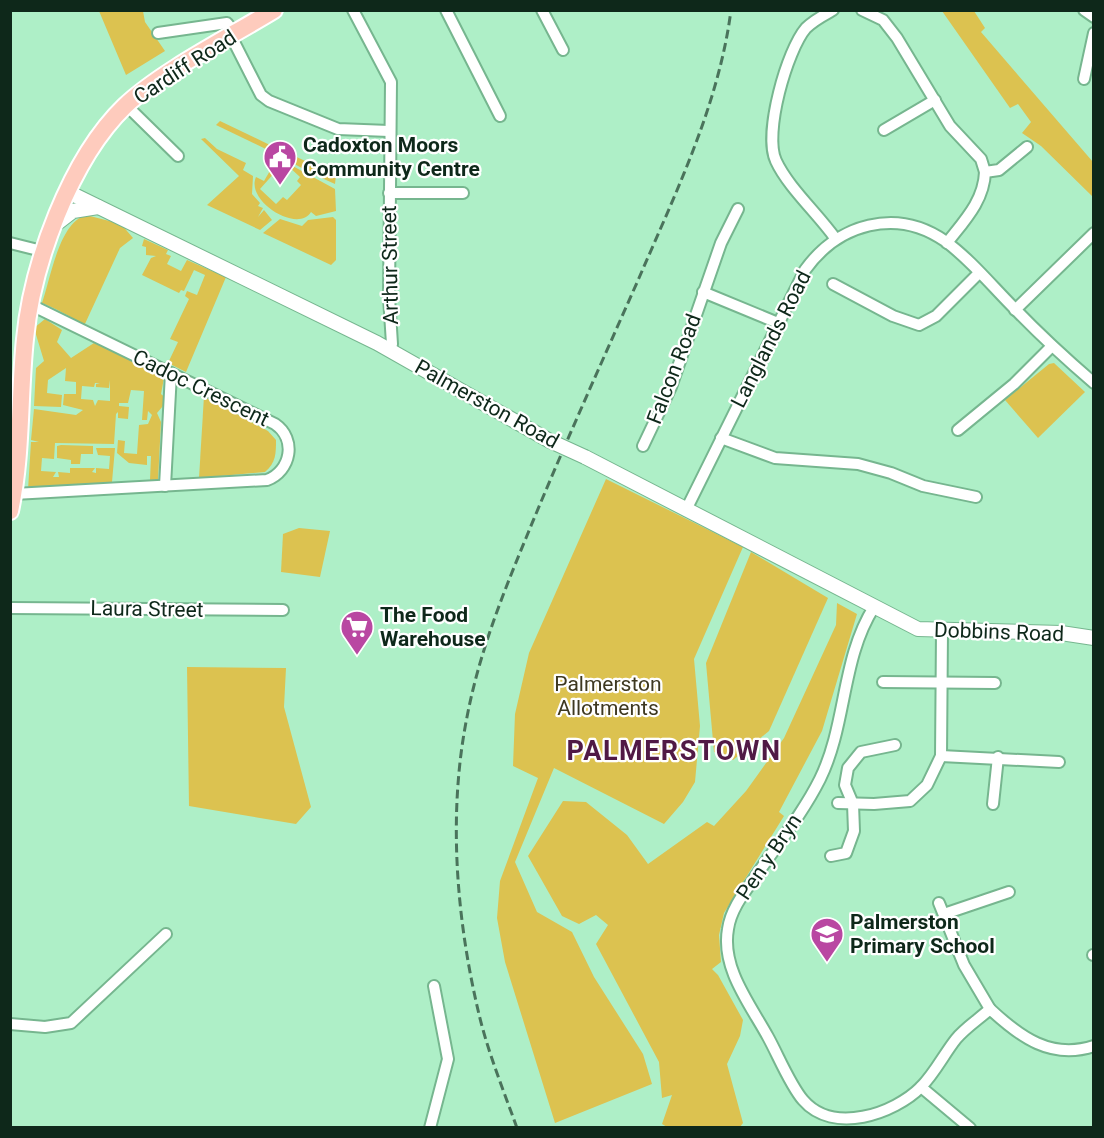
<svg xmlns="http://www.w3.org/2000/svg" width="1104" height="1138" font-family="Roboto,sans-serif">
	<rect width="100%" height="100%" fill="#aeefc7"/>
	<g fill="#dcc250" fill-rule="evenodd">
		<polygon points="99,11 143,11 145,22 165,51 126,75"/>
		<polygon points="942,11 974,11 985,28 981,32 1093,162 1093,197 1041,146 1022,133 1031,122 1018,104 1010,108"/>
		<polygon points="220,121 272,146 270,151 216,125"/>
		<polygon points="205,138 217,149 246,163 243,170 253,176 252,194 260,203 258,206 263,208 258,217 264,210 272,220 260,230 207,205 239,176 201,139"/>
		<polygon points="288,153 316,166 313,174 285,159"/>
		<path d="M 278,157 L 285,161 L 260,189 L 276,204 L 283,197 L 287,200 L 301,185 L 297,181 L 300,177 L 287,165 L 289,164 L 335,189 L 336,211 L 316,216 L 311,212 C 298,234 245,201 256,177 L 264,181 Z"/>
		<polygon points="318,167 336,175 335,184 315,175"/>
		<path d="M 86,215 L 121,224 L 133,238 L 120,248 L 84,326 C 73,317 56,309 42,303 C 51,277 59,223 86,215 Z"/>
		<polygon points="333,217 336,220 336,260 331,265 263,233 280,219 302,226 308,220"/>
		<polygon points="144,239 168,250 166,254 171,256 167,264 181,271 187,260 226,277 186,372 168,363 178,342 170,339 189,299 185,296 187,291 197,295 205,275 194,270 184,291 181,290 179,293 142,275 151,258 156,256 146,255 146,247 142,246"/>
		<path d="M 45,319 L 62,330 L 57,342 L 71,358 L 94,343 L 153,367 L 164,378 L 161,394 L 168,400 L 157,413 L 161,422 L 158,480 L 150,480 L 151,456 L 147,456 L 147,465 L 129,463 L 117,453 L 118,440 L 125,441 L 124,453 L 137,454 L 139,425 L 148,424 L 152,415 L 148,411 L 147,420 L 142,420 L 144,391 L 131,390 L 128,403 L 119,403 L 119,406 L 129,407 L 128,419 L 118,418 L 118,412 L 116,414 L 114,444 L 55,443 L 54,459 L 42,458 L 41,471 L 56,472 L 53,477 L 59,477 L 58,472 L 70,473 L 70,468 L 95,468 L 92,472 L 96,473 L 96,468 L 109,469 L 110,456 L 98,455 L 96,448 L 115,448 L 112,482 L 28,490 L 31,442 L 39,442 L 31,440 L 34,409 L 76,415 L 83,410 L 63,405 L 64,394 L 76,394 L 76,382 L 65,381 L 66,368 L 48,380 L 47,393 L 62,395 L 61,407 L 34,406 L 36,368 L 44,361 L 34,328 ZM 110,380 L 110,401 L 98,400 L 95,406 L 93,400 L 81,399 L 82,386 L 94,387 L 95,383 L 100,383 L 96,384 L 96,387 L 109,388 Z"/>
		<polygon points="1054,363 1085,392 1038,438 1005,400 1049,364"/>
		<path d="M 204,396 L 268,431 L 276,440 C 276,453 276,463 265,472 L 199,478 Z"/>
		<polygon points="61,445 93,446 93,454 81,454 80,464 71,464 71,460 57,458 57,446"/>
		<polygon points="606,479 743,547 694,659 700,726 695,782 683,802 664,824 554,768 515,862 537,912 572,932 594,977 643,1054 652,1084 555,1123 505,962 497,918 500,881 538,778 513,766 515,714 529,653"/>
		<polygon points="299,528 330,531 320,577 281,572 283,534"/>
		<polygon points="751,552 828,598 769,731 733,760 714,752 706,663"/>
		<polygon points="837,603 857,614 822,731 779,812 784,816 724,913 719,935 721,962 712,969 718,975 743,1020 740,1036 727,1064 743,1123 740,1127 667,1127 662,1124 672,1095 662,1098 659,1062 596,944 608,925 596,915 579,924 562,916 528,856 563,801 586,802 627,835 648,864 707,822 714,826 746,791 784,738 836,625"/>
		<polygon points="187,667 286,668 284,707 311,807 296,824 189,806"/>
	</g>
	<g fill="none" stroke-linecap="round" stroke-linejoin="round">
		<g stroke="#76b68f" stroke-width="14">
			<g id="street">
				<polyline points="353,10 391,82 389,297 392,344 390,349"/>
				<polyline points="446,10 500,116"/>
				<polyline points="542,10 563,50"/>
				<path d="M 833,10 C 824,15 814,20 806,28 C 787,50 763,134 776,161 C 788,187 818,214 835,238"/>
				<polyline points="862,10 883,20 897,38 950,126 981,159 985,172"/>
				<polyline points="1084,10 1094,17"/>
				<polyline points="158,33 227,23 235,33"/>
				<polyline points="231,36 261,95 269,101 338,129 389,131"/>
				<polyline points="1084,79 1094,33"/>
				<polyline points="126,105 178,156"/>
				<polyline points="884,130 935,100"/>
				<polyline points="389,193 463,193"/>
				<polyline points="10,243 42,251"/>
				<path d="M 947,243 C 964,221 984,201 985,172 L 999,170 L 1027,147"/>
				<polyline points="833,284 893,316 919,325 936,316 979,273"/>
				<polyline points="703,292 778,323"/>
				<polyline points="1015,310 1094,233"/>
				<polyline points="958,430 1014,384 1052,346"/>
				<polyline points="721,438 775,458 858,464 891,473 923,486 976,497"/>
				<polyline points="643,446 671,387 721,243 738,209"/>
				<polyline points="165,486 171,373"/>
				<path d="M 14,494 L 267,480 C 291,471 297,439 275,424 L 29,304"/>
				<path d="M 686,510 L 805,270 C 838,224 896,207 945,241 C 970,259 992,286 1014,308 C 1039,334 1066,359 1094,383"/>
				<path d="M 874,607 C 841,659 847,724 820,779 C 804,811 781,840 760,870 C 748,888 731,907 728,929 C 721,968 750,1004 768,1037 C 778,1055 790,1085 803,1100 C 833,1135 894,1114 921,1087 C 935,1073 944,1054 956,1039 C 965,1028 979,1019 990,1009 L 964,965 L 939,903"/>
				<polyline points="10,608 283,610"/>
				<polyline points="883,682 995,683"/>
				<polyline points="941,756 1059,762"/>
				<polyline points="838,803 874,804 910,801 927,785 941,756 942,631"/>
				<polyline points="993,804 998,757"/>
				<polyline points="831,856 846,853 854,831 853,804 845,785 848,768 861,752 895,745"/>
				<polyline points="944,914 1009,892"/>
				<polyline points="1093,955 1094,955"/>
				<path d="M 990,1009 C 1020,1037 1051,1060 1094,1046"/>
				<polyline points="10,1024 45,1027 71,1023 166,934"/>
				<polyline points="921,1087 970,1128"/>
				<polyline points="430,1128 448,1059 434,986"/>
			</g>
		</g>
		<g stroke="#76b68f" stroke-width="16">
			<g id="secondary">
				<polyline points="68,192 377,343 550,441"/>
				<polyline points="51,228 73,211 98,207"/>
				<polyline points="585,457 918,629 1061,633 1094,638"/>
			</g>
		</g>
		<g stroke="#fff" stroke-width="20">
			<path id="primary" d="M 10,511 C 22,455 19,396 25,339 C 32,265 70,159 125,106 C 162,71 230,37 274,10"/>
		</g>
		<use href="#street" stroke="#fff" stroke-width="10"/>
		<use href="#secondary" stroke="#fff" stroke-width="14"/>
		<use href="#primary" stroke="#fecbbd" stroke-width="16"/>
		<path stroke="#4a735b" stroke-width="3" stroke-dasharray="9 4.5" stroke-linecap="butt" d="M 517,1128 C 503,1089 487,1050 478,1010 C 456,916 448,812 467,717 C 479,654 502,596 526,538 C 562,450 601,364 639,278 C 676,192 719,104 731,10"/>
		<g stroke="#76b68f" stroke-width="16" stroke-linecap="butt">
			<polyline id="secondary-bridge" points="550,441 585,457"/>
		</g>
		<use href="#secondary-bridge" stroke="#fff" stroke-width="14"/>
	</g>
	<defs>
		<g id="civic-pin" transform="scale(1.725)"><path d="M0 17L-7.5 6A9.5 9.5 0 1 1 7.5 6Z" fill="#b947a2" stroke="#fff"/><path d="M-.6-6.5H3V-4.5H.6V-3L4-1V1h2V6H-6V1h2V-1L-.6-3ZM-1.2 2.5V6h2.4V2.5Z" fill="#fff"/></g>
		<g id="supermarket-pin" transform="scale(1.725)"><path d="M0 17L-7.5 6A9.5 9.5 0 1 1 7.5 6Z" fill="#b947a2" stroke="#fff"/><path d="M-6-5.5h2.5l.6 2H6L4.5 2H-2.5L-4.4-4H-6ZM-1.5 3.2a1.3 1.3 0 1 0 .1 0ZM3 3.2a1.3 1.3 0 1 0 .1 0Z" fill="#fff"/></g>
		<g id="school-pin" transform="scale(1.725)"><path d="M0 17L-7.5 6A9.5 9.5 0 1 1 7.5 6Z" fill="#b947a2" stroke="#fff"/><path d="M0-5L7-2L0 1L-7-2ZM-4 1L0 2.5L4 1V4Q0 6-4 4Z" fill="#fff"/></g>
	</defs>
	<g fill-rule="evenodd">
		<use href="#civic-pin" x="280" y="157"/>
		<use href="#supermarket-pin" x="357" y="627"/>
		<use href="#school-pin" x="827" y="934"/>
	</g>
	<g text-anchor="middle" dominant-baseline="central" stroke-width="4.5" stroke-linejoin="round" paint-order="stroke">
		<g font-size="21" fill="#0e281a" stroke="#fff">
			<text transform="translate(185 67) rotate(-33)">Cardiff Road</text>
			<text transform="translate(390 265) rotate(-91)">Arthur Street</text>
			<text transform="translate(771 339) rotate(-63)">Langlands Road</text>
			<text transform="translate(674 369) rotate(-69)">Falcon Road</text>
			<text transform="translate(201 388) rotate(26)">Cadoc Crescent</text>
			<text transform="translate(487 404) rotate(29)">Palmerston Road</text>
			<text transform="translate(147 609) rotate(1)">Laura Street</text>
			<text transform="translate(999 632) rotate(2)">Dobbins Road</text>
			<text transform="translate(769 857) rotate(-56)">Pen y Bryn</text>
		</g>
		<g font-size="21" font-weight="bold" fill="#0e281a" stroke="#fff" text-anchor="start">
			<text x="303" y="145">Cadoxton Moors<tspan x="303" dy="24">Community Centre</tspan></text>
			<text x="380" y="615">The Food<tspan x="380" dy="24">Warehouse</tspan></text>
			<text x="850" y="922">Palmerston<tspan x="850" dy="24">Primary School</tspan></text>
		</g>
		<g font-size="21" fill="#3e3820" stroke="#fff">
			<text x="608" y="684">Palmerston<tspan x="608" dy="24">Allotments</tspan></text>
		</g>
		<g font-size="27" font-weight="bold" letter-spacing="1.5" fill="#501945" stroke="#fff">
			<text x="674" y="751">PALMERSTOWN</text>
		</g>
	</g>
	<rect width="1104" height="1138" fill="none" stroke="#0e281a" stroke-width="24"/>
</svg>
